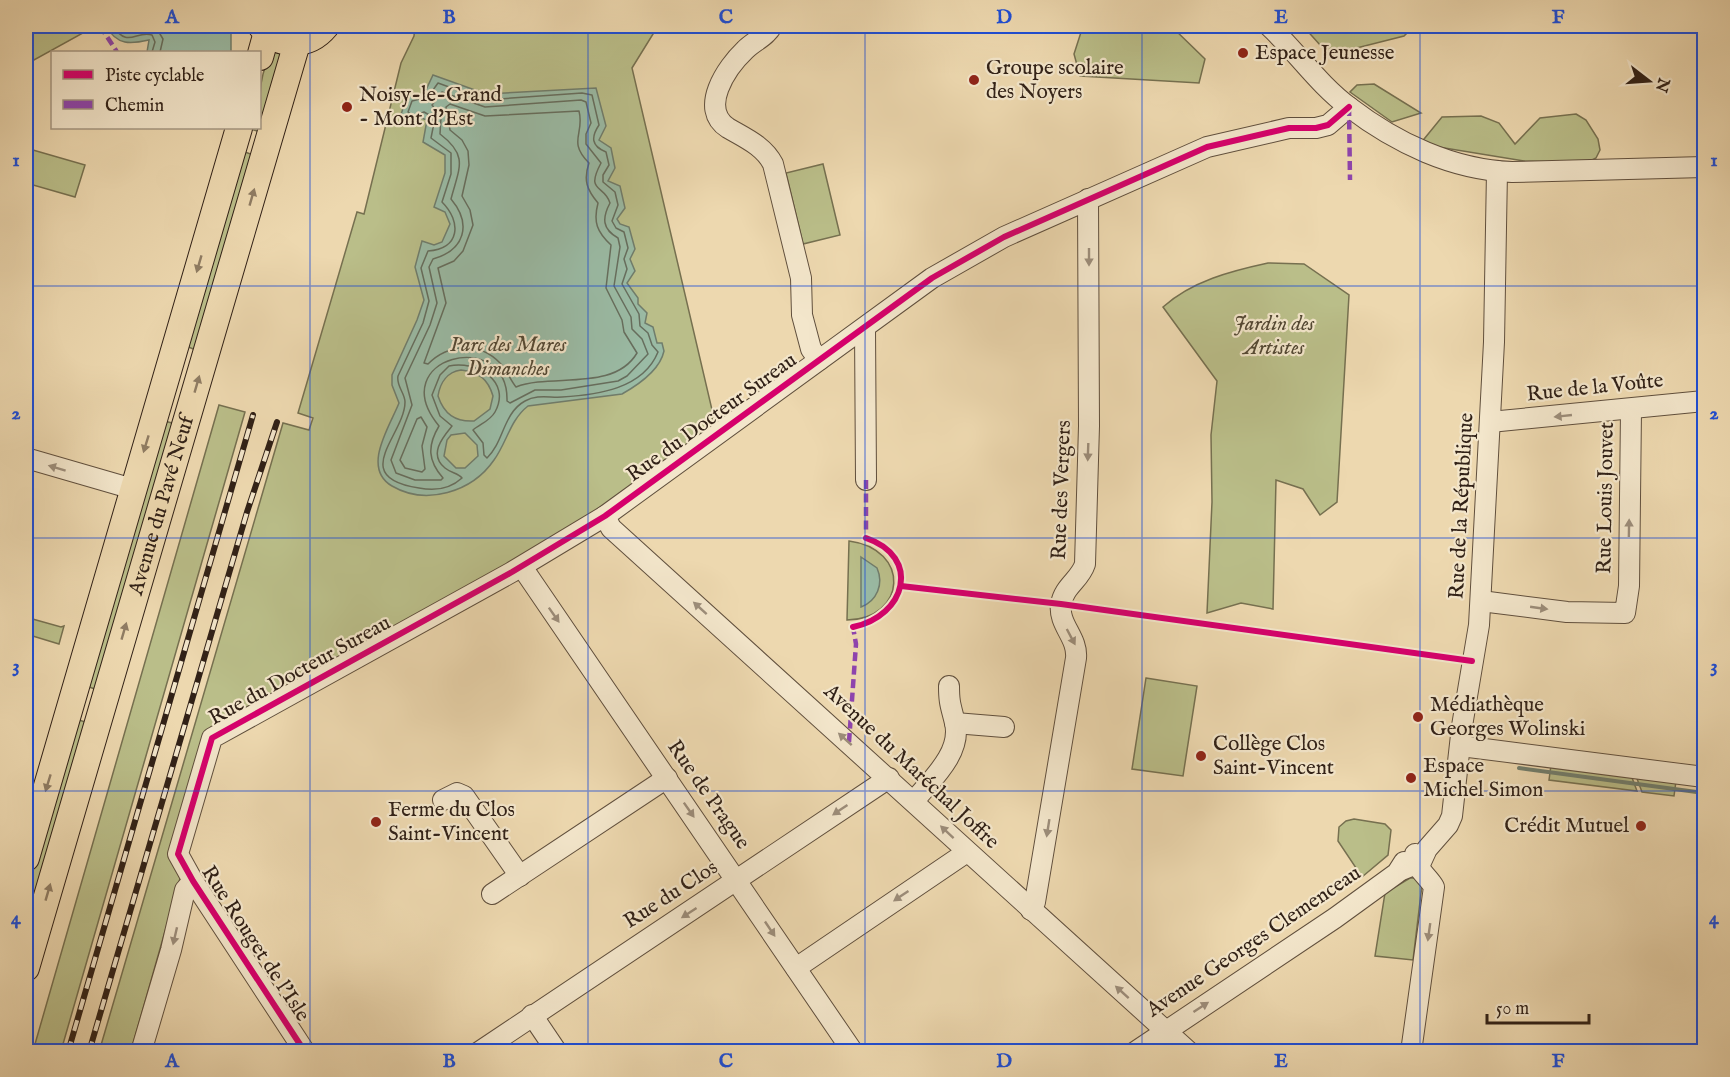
<svg xmlns="http://www.w3.org/2000/svg" width="1730" height="1077" font-family="'IM FELL English',serif">
	<rect width="100%" height="100%" fill="#edd8af"/>
	<filter id="stains"><feTurbulence type="fractalNoise" baseFrequency=".00333" numOctaves="4"/><feColorMatrix values="0 0 0 0 .2 0 0 0 0 .09 0 0 0 0 .02 0 0 0 .5 -.17"/></filter>
	<radialGradient id="worn" r=".72"><stop offset=".6" stop-color="#630" stop-opacity="0"/><stop offset="1" stop-color="#630" stop-opacity=".3"/></radialGradient>
	<g fill="#babe89" stroke="#767050" stroke-width="1.5">
		<polygon points="26,26 91,26 92,28 34,60 26,45"/>
		<polygon points="415,26 658,26 632,68 713,414 710,441 605,516 217,728 211,727 181,875 131,1051 99,1052 283,423 309,430 313,418 298,413 357,212 364,214 401,63 414,36"/>
		<polygon points="1083,26 1171,26 1205,59 1199,83 1080,76 1074,54"/>
		<polygon points="1303,26 1414,26 1404,36 1329,55"/>
		<path d="M 274,51 L 283,52 L 260,132 L 248,128 L 260,128 C 260,101 257,73 274,51 Z"/>
		<polygon points="1374,84 1421,113 1392,122 1350,92 1357,85"/>
		<polygon points="1576,114 1586,120 1598,139 1600,150 1596,158 1586,163 1524,161 1420,144 1442,117 1481,116 1499,123 1515,144 1540,118"/>
		<polygon points="26,148 85,165 75,197 26,183"/>
		<polygon points="245,152 256,156 200,352 184,345"/>
		<polygon points="823,164 840,235 803,244 786,173"/>
		<path d="M 1268,263 L 1304,264 L 1349,295 L 1337,502 L 1320,515 L 1303,489 L 1276,480 L 1273,609 L 1241,603 L 1207,613 L 1212,502 L 1211,435 L 1217,381 L 1163,307 C 1192,281 1231,271 1268,263 Z"/>
		<polygon points="179,403 95,689 83,685 161,420 172,423"/>
		<polygon points="219,405 245,412 61,1051 33,1051"/>
		<path d="M 849,541 C 911,549 907,619 847,620 Z"/>
		<polygon points="29,618 61,627 64,626 59,644 26,634"/>
		<polygon points="1146,678 1197,686 1183,776 1132,769"/>
		<polygon points="81,695 79,720 91,724 26,947 26,884"/>
		<polygon points="1551,765 1631,775 1637,791 1549,780"/>
		<polygon points="1636,776 1676,781 1674,796 1642,792"/>
		<polygon points="1354,819 1385,824 1391,830 1388,855 1362,877 1338,841 1339,827 1346,821"/>
		<polygon points="1410,878 1417,878 1422,885 1413,960 1375,956 1385,893"/>
	</g>
	<g fill="#9abba5" stroke="#707d6c" stroke-width="1.5" fill-rule="evenodd">
		<path d="M 106,26 L 231,26 L 231,52 L 147,52 L 149,40 C 131,44 117,46 106,26 Z"/>
		<path d="M 433,75 L 486,94 L 596,88 L 606,126 L 599,140 L 611,148 L 615,168 L 608,181 L 620,186 L 625,208 L 617,219 L 620,224 L 629,227 L 635,249 L 630,259 L 635,271 L 627,283 L 638,298 L 638,304 L 647,313 L 645,323 L 653,327 L 657,343 L 662,343 L 664,351 C 660,370 638,385 622,394 L 528,406 C 510,420 507,442 494,460 C 472,492 426,506 392,486 C 361,468 390,426 399,403 L 392,385 L 392,375 L 417,320 L 424,300 L 415,267 L 422,241 L 434,245 L 442,242 L 450,224 L 445,212 L 434,207 L 445,173 L 445,155 L 423,142 L 427,120 L 421,118 L 418,123 L 400,118 L 408,92 L 418,95 L 425,92 ZM 461,370 C 479,372 488,379 493,396 L 490,409 L 474,421 C 455,422 444,414 438,396 C 440,383 447,372 461,370 ZM 465,433 L 477,445 L 478,456 L 465,468 L 456,468 L 444,456 L 447,440 L 451,435 Z"/>
		<path d="M 861,557 L 877,568 C 884,584 877,601 861,607 Z"/>
	</g>
	<g fill="none" stroke-linecap="round" stroke-linejoin="round">
		<g stroke="#666e5e" stroke-width="1.5">
			<path d="M 113,26 C 128,49 136,30 152,35 L 155,42 L 152,52"/>
			<polyline points="122,26 131,31 147,26 157,29 163,39 160,52"/>
			<path d="M 438,83 L 485,100 L 582,93 L 592,95 L 599,125 C 591,137 591,146 606,152 L 609,165 L 603,175 L 603,182 L 615,192 L 618,205 L 612,221 L 616,228 L 624,232 L 628,248 L 624,259 L 627,269 L 622,284 L 639,314 L 640,326 L 648,333 L 652,345 L 658,352 C 643,389 597,395 562,397 C 550,398 537,394 525,401 C 503,413 504,442 487,458 L 484,455 L 483,443 L 473,430 C 480,424 490,421 495,412 C 512,381 476,360 449,366 L 440,375 L 432,395 L 440,416 L 452,426 C 443,437 428,454 445,468 C 451,473 458,473 462,478 C 450,489 434,491 419,488 C 347,477 405,435 405,402 C 405,393 396,386 398,376 L 423,323 L 429,301 L 421,268 L 428,251 C 460,249 462,222 442,202 L 451,174 L 451,153 L 431,138 L 434,123 L 431,116 L 424,112 L 414,116 L 408,112 L 412,101 L 428,97 Z"/>
			<path d="M 442,92 L 485,107 L 581,100 L 586,102 L 591,123 L 586,134 L 586,144 L 601,163 C 585,193 604,184 610,203 C 602,218 602,229 618,238 L 620,247 L 614,286 L 631,317 L 632,329 L 642,339 L 648,354 L 627,376 L 618,381 L 561,390 L 535,390 L 510,403 L 507,401 C 509,326 382,357 439,426 C 427,446 428,461 443,478 L 441,480 L 415,480 L 396,473 L 391,460 L 412,405 L 405,378 L 430,325 L 437,303 L 429,267 L 433,259 C 465,250 472,224 451,199 C 459,168 469,156 440,134 L 441,117 L 432,105 Z"/>
			<path d="M 450,104 L 485,116 L 579,111 C 585,134 567,141 589,163 C 583,180 587,190 598,203 C 593,222 597,232 611,245 L 606,288 L 622,320 L 624,332 L 637,353 C 614,392 552,373 516,387 C 510,380 507,370 500,363 C 479,341 448,344 428,364 L 424,363 L 446,303 L 438,268 L 454,261 L 463,251 L 473,225 L 470,210 L 462,196 L 469,165 L 468,151 L 462,140 L 450,130 L 446,107 Z"/>
			<polygon points="421,417 427,427 422,446 425,469 422,472 405,468 400,460 417,419"/>
		</g>
		<polyline stroke="#707d6c" stroke-width="4" points="1519,768 1704,793"/>
		<g stroke="#604f3d" stroke-width="22">
			<g id="minor">
				<path d="M 772,26 C 766,37 754,41 745,50 C 727,67 698,109 728,128 C 745,138 764,146 773,164 L 801,278 L 802,315 L 811,349 L 819,360"/>
				<path d="M 1269,26 C 1296,51 1319,85 1349,107 C 1396,143 1453,170 1512,172 L 1704,167"/>
				<polyline points="865,328 866,480"/>
				<polyline points="1490,422 1704,401"/>
				<polyline points="26,458 133,489"/>
				<polyline points="605,516 611,528 1189,1052"/>
				<polyline points="522,567 853,1052"/>
				<polyline points="1481,601 1567,612 1625,613 1629,586 1631,410"/>
				<polyline points="955,723 1004,727"/>
				<polyline points="1461,746 1704,777"/>
				<polyline points="443,800 457,793 464,796 520,876"/>
				<path d="M 914,801 C 931,780 962,753 955,723 C 951,706 949,704 949,686"/>
				<polyline points="1399,871 1421,862 1427,849 1448,825 1452,816 1462,726 1479,625 1494,342 1497,171"/>
				<polyline points="492,894 667,778"/>
				<path d="M 1031,910 L 1035,902 L 1076,658 C 1078,637 1058,625 1061,604 C 1064,586 1080,580 1085,564 L 1089,426 L 1088,199"/>
				<polyline points="796,968 967,852"/>
				<polyline points="532,1015 557,1052"/>
				<polyline points="141,1052 171,950 185,890 193,881"/>
				<polyline points="305,1052 193,881 178,854 212,738 512,572 605,516 932,278 1004,237 1207,147 1289,128 1316,128 1328,125 1349,107"/>
				<polyline points="479,1052 889,778"/>
				<polyline points="1135,1052 1335,918 1397,873 1404,862"/>
				<path d="M 1411,1052 L 1434,887 C 1428,876 1413,867 1415,854"/>
			</g>
		</g>
		<g stroke="#312117" stroke-width="28">
			<g id="major">
				<path d="M 261,26 C 278,47 308,48 326,26"/>
				<polyline points="260,57 267,32"/>
				<polyline points="26,858 239,128"/>
				<path id="s1" d="M 26,968 L 297,43"/>
			</g>
		</g>
		<use href="#minor" stroke="#f3e6cb" stroke-width="20"/>
		<use href="#major" stroke="#edd8af" stroke-width="26"/>
		<g stroke="#312117" stroke-width="6">
			<g id="rail">
				<polyline points="68,1052 253,415"/>
				<polyline points="89,1052 247,512 277,422"/>
			</g>
		</g>
		<use href="#rail" stroke="#f3e6cb" stroke-width="4" stroke-dasharray="11" stroke-linecap="butt"/>
		<g stroke="#8e44ad" stroke-width="4.5" stroke-dasharray="9 4.5" stroke-linecap="butt">
			<polyline points="100,26 117,52"/>
			<polyline points="1349,107 1350,180"/>
			<polyline points="866,480 866,538 870,540"/>
			<polyline points="849,742 856,644 853,627 857,626"/>
		</g>
		<g stroke="#f3e6cb" stroke-width="10">
			<g id="cycleway">
				<polyline points="901,586 1061,604 1472,661"/>
				<path d="M 853,627 C 906,616 922,557 866,538"/>
				<polyline points="305,1052 193,881 178,854 212,738 512,572 605,516 932,278 1004,237 1207,147 1289,128 1316,128 1328,125 1349,107"/>
			</g>
		</g>
		<use href="#cycleway" stroke="#d6006c" stroke-width="6"/>
	</g>
	<defs><path id="oneway-solid" d="M-6-.8H1V-3.2L6.5 0L1 3.2V.8H-6Z" transform="scale(1.5)"/></defs>
	<g fill="#8f7c63">
		<use href="#oneway-solid" transform="translate(252 197) rotate(-74)"/>
		<use href="#oneway-solid" transform="translate(199 264) rotate(106)"/>
		<use href="#oneway-solid" transform="translate(197 384) rotate(-74)"/>
		<use href="#oneway-solid" transform="translate(146 444) rotate(107)"/>
		<use href="#oneway-solid" transform="translate(124 631) rotate(-74)"/>
		<use href="#oneway-solid" transform="translate(48 783) rotate(107)"/>
		<use href="#oneway-solid" transform="translate(48 892) rotate(-74)"/>
	</g>
	<g fill="#9c8d7a">
		<use href="#oneway-solid" transform="translate(1089 257) rotate(90)"/>
		<use href="#oneway-solid" transform="translate(1563 416) rotate(174)"/>
		<use href="#oneway-solid" transform="translate(1088 452) rotate(92)"/>
		<use href="#oneway-solid" transform="translate(57 468) rotate(-163)"/>
		<use href="#oneway-solid" transform="translate(1629 528) rotate(-89)"/>
		<use href="#oneway-solid" transform="translate(700 608) rotate(-138)"/>
		<use href="#oneway-solid" transform="translate(1539 608) rotate(8)"/>
		<use href="#oneway-solid" transform="translate(554 615) rotate(55)"/>
		<use href="#oneway-solid" transform="translate(1071 637) rotate(62)"/>
		<use href="#oneway-solid" transform="translate(845 739) rotate(-138)"/>
		<use href="#oneway-solid" transform="translate(689 810) rotate(55)"/>
		<use href="#oneway-solid" transform="translate(840 810) rotate(146)"/>
		<use href="#oneway-solid" transform="translate(1048 828) rotate(99)"/>
		<use href="#oneway-solid" transform="translate(947 832) rotate(-137)"/>
		<use href="#oneway-solid" transform="translate(901 896) rotate(146)"/>
		<use href="#oneway-solid" transform="translate(689 913) rotate(147)"/>
		<use href="#oneway-solid" transform="translate(770 929) rotate(56)"/>
		<use href="#oneway-solid" transform="translate(1429 932) rotate(98)"/>
		<use href="#oneway-solid" transform="translate(175 936) rotate(103)"/>
		<use href="#oneway-solid" transform="translate(1122 992) rotate(-138)"/>
		<use href="#oneway-solid" transform="translate(1201 1007) rotate(-33)"/>
	</g>
	<path fill="none" stroke="#1d4ed8" stroke-width="1.5" stroke-opacity="0.55" d="M 310,26 L 310,1052M 588,26 L 588,1052M 865,26 L 865,1052M 1142,26 L 1142,1052M 1420,26 L 1420,1052M 26,286 L 1704,286M 26,538 L 1704,538M 26,791 L 1704,791"/>
	<g fill="#8f2418" stroke="#f3e6cb" stroke-width="2">
		<circle cx="1243" cy="53" r="6"/>
		<circle cx="974" cy="80" r="6"/>
		<circle cx="347" cy="107" r="6"/>
		<circle cx="1418" cy="717" r="6"/>
		<circle cx="1201" cy="756" r="6"/>
		<circle cx="1411" cy="778" r="6"/>
		<circle cx="376" cy="822" r="6"/>
		<circle cx="1641" cy="826" r="6"/>
	</g>
	<g text-anchor="middle" dominant-baseline="central" stroke-width="4.5" stroke-linejoin="round" paint-order="stroke">
		<g font-size="21" fill="#312117" stroke="#f3e6cb" text-anchor="start">
			<text x="1255" y="53">Espace Jeunesse</text>
			<text x="986" y="68">Groupe scolaire<tspan x="986" dy="24">des Noyers</tspan></text>
			<text x="359" y="95">Noisy-le-Grand<tspan x="359" dy="24">- Mont d'Est</tspan></text>
			<text x="1430" y="705">Médiathèque<tspan x="1430" dy="24">Georges Wolinski</tspan></text>
			<text x="1213" y="744">Collège Clos<tspan x="1213" dy="24">Saint-Vincent</tspan></text>
			<text x="1423" y="766">Espace<tspan x="1423" dy="24">Michel Simon</tspan></text>
			<text x="388" y="810">Ferme du Clos<tspan x="388" dy="24">Saint-Vincent</tspan></text>
			<text x="1629" y="826" text-anchor="end">Crédit Mutuel</text>
		</g>
		<g font-size="21" font-style="italic" fill="#534834" stroke="#f3e6cb">
			<text x="1274" y="324">Jardin des<tspan x="1274" dy="24">Artistes</tspan></text>
			<text x="508" y="345">Parc des Mares<tspan x="508" dy="24">Dimanches</tspan></text>
		</g>
		<g font-size="21" fill="#312117" stroke="#f3e6cb">
			<text transform="translate(1595 388) rotate(-6)">Rue de la Voûte</text>
			<text transform="translate(712 418) rotate(-36)">Rue du Docteur Sureau</text>
			<text transform="translate(1062 490) rotate(-88)">Rue des Vergers</text>
			<text transform="translate(1606 498) rotate(-89)">Rue Louis Jouvet</text>
			<text stroke="none"><textPath href="#s1" startOffset="482">Avenue du Pavé Neuf</textPath></text>
			<text transform="translate(1462 506) rotate(-87)">Rue de la République</text>
			<text transform="translate(300 671) rotate(-29)">Rue du Docteur Sureau</text>
			<text transform="translate(911 767) rotate(43)">Avenue du Maréchal Joffre</text>
			<text transform="translate(708 795) rotate(55)">Rue de Prague</text>
			<text transform="translate(671 895) rotate(-33)">Rue du Clos</text>
			<text transform="translate(1254 942) rotate(-34)">Avenue Georges Clemenceau</text>
			<text transform="translate(255 944) rotate(57)">Rue Rouget de l'Isle</text>
		</g>
	</g>
	<rect width="1730" height="1077" fill="none" stroke="#edd8af" stroke-width="66"/>
	<rect x="51" y="51" width="210" height="78" fill="#f3e6cb" stroke="#a59783" stroke-width="1.5"/>
	<rect x="63" y="70" width="30" height="9" fill="#d6006c" stroke="#a59783" stroke-width="1.5"/>
	<text x="105" y="81" font-size="18" fill="#312117">Piste cyclable</text>
	<rect x="63" y="100" width="30" height="9" fill="#8e44ad" stroke="#a59783" stroke-width="1.5"/>
	<text x="105" y="111" font-size="18" fill="#312117">Chemin</text>
	<g transform="translate(1649 81) rotate(107)" stroke="#f3e6cb" stroke-width="4.5" paint-order="stroke">
	<path d="M0-4.5L10 22L0 15L-10 22Z" fill="#312117"/>
	<text y="-9" font-size="16" font-weight="bold" text-anchor="middle" fill="#312117">N</text>
	</g>
	<path d="M1487 1014v9h102v-9" fill="none" stroke="#312117" stroke-width="3"/>
	<text x="1496" y="1014" font-size="18" fill="#312117" stroke="#f3e6cb" stroke-width="4.5" paint-order="stroke">50 m</text>
	<rect x="33" y="33" width="1664" height="1011" fill="none" stroke="#1d4ed8" stroke-width="2"/>
	<g font-size="20" text-anchor="middle" font-weight="bold" fill="#1d4ed8">
		<text x="172" y="23">A</text>
		<text x="449" y="23">B</text>
		<text x="726" y="23">C</text>
		<text x="1004" y="23">D</text>
		<text x="1281" y="23">E</text>
		<text x="1558" y="23">F</text>
		<text x="16" y="166">1</text>
		<text x="1714" y="166">1</text>
		<text x="16" y="419">2</text>
		<text x="1714" y="419">2</text>
		<text x="16" y="672">3</text>
		<text x="1714" y="672">3</text>
		<text x="16" y="924">4</text>
		<text x="1714" y="924">4</text>
		<text x="172" y="1067">A</text>
		<text x="449" y="1067">B</text>
		<text x="726" y="1067">C</text>
		<text x="1004" y="1067">D</text>
		<text x="1281" y="1067">E</text>
		<text x="1558" y="1067">F</text>
	</g>
	<rect width="100%" height="100%" filter="url(#stains)"/>
	<rect width="100%" height="100%" fill="url(#worn)"/>
</svg>
